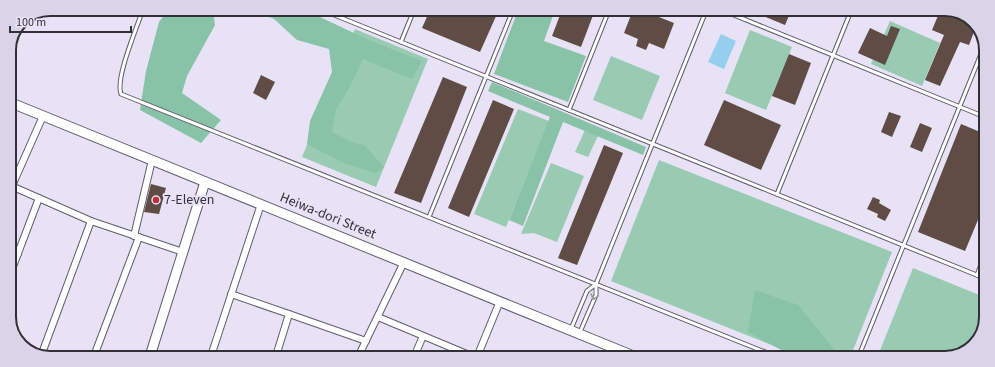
<svg xmlns="http://www.w3.org/2000/svg" width="995" height="367" font-family="'Source Sans 3',sans-serif">
	<rect width="100%" height="100%" fill="#e8e2f6"/>
	<g fill="#99cab2">
		<polygon points="890,21 940,43 922,86 871,64"/>
		<polygon points="355,29 428,59 376,187 302,157"/>
		<polygon points="750,30 792,47 766,110 725,93"/>
		<polygon points="611,56 660,76 642,120 593,100"/>
		<polygon points="518,109 549,121 506,227 474,214"/>
		<polygon points="585,130 598,136 588,157 575,152"/>
		<polygon points="659,160 892,252 850,358 804,358 611,281"/>
		<polygon points="551,163 584,176 557,242 534,233 521,234"/>
		<polygon points="913,268 984,297 984,331 970,350 946,358 877,358"/>
	</g>
	<g fill="#88c3a7">
		<polygon points="169,9 213,9 215,25 187,76 182,93 221,120 201,143 140,110 146,71 159,22"/>
		<polygon points="251,9 305,10 371,41 422,61 412,79 363,59 349,88 336,110 332,132 353,143 364,145 384,167 376,173 346,164 307,144 310,121 332,72 329,49 297,40 274,19"/>
		<polygon points="518,10 555,10 544,41 586,56 568,102 494,74"/>
		<polygon points="492,82 646,147 643,155 563,122 523,226 509,220 550,117 488,91"/>
		<polygon points="755,290 798,305 841,358 796,358 748,332"/>
	</g>
	<polygon fill="#94cfed" points="721,34 736,41 724,69 708,62"/>
	<g fill="#5e4c45">
		<polygon points="430,10 489,10 497,14 480,52 422,28"/>
		<polygon points="562,10 595,10 581,47 552,36"/>
		<polygon points="633,10 641,10 674,23 664,49 649,43 646,50 636,46 638,39 624,33"/>
		<polygon points="751,11 791,11 785,25"/>
		<polygon points="940,11 959,11 977,24 969,45 960,42 940,86 925,80 944,35 932,30"/>
		<polygon points="891,26 900,29 885,65 858,53 870,28 887,36"/>
		<polygon points="789,54 811,63 795,105 772,96"/>
		<polygon points="261,75 275,82 266,100 253,93"/>
		<polygon points="443,77 467,87 421,203 394,193"/>
		<polygon points="493,100 514,109 469,217 448,208"/>
		<polygon points="724,100 781,125 761,170 704,145"/>
		<polygon points="889,112 901,116 892,137 881,132"/>
		<polygon points="920,123 932,128 922,152 910,147"/>
		<polygon points="961,124 985,134 985,203 965,251 918,232"/>
		<polygon points="604,145 623,153 577,265 558,258"/>
		<polygon points="151,184 166,188 159,214 144,212"/>
		<polygon points="873,197 880,200 879,203 891,210 885,221 877,217 878,214 867,209"/>
	</g>
	<g fill="none" stroke-linecap="round" stroke-linejoin="round">
		<g stroke="#615c6c" stroke-width="5">
			<g id="lane">
				<path d="M 143,9 C 137,28 115,78 121,94 L 780,358"/>
				<polyline points="322,10 984,278"/>
				<polyline points="724,11 985,117"/>
				<polyline points="401,42 414,10"/>
				<polyline points="9,48 16,33"/>
				<polyline points="569,110 609,10"/>
				<polyline points="777,194 851,11"/>
				<polyline points="429,217 513,10"/>
				<polyline points="977,275 984,256"/>
				<polyline points="596,284 706,11"/>
				<polyline points="571,329 587,291 596,284 596,295 580,332"/>
				<polyline points="858,358 985,44"/>
			</g>
		</g>
		<g stroke="#615c6c" stroke-width="8">
			<g id="street">
				<polyline points="9,185 91,221 183,252"/>
				<polyline points="12,186 43,116"/>
				<polyline points="134,236 152,160"/>
				<polyline points="9,250 18,254"/>
				<polyline points="9,277 39,198"/>
				<polyline points="231,294 289,314 276,356"/>
				<polyline points="289,314 366,341"/>
				<polyline points="378,317 474,357"/>
				<polyline points="41,356 91,221"/>
				<polyline points="94,356 139,237"/>
				<polyline points="211,356 261,204"/>
				<polyline points="358,357 404,262"/>
				<polyline points="414,357 423,336"/>
				<polyline points="477,357 500,301"/>
			</g>
		</g>
		<g stroke="#615c6c" stroke-width="11">
			<g id="secondary">
				<polyline points="9,102 636,357"/>
				<polyline points="150,356 205,182"/>
			</g>
		</g>
		<use href="#lane" stroke="#fff" stroke-width="3"/>
		<use href="#street" stroke="#fff" stroke-width="6"/>
		<use href="#secondary" stroke="#fff" stroke-width="9"/>
	</g>
	<defs><path id="oneway-chevron" d="M-2-3.5L2.5 0L-2 3.5" fill="none" stroke-width="1.6" stroke-linecap="round" stroke-linejoin="round"/></defs>
	<use stroke="#98989b" href="#oneway-chevron" transform="translate(594 297) rotate(106)"/>
	<circle fill="#be2d3c" stroke="#e8e2f6" stroke-width="1.5" cx="156" cy="200" r="4"/>
	<g text-anchor="middle" dominant-baseline="central" stroke-width="4" stroke-linejoin="round" paint-order="stroke">
		<g font-size="14" fill="#323037" stroke="#e8e2f6" text-anchor="start">
			<text x="164" y="200">7-Eleven</text>
		</g>
		<g font-size="14" fill="#323037" stroke="#e8e2f6">
			<text transform="translate(328 216) rotate(22)">Heiwa-dori Street</text>
		</g>
	</g>
	<path d="M0 0H995V367H0ZM50 16H945A34 34 0 0 1 979 50V317A34 34 0 0 1 945 351H50A34 34 0 0 1 16 317V50A34 34 0 0 1 50 16Z" fill="#d9d4e7" fill-rule="evenodd"/>
	<path fill="none" stroke="#323037" stroke-width="2" d="M50 16H945A34 34 0 0 1 979 50V317A34 34 0 0 1 945 351H50A34 34 0 0 1 16 317V50A34 34 0 0 1 50 16Z"/>
	<path d="M10 26v6h121v-6" fill="none" stroke="#323037" stroke-width="2"/>
	<text x="16" y="26" font-size="12" fill="#323037" stroke="#e8e2f6" stroke-width="3" paint-order="stroke">100 m</text>
</svg>
